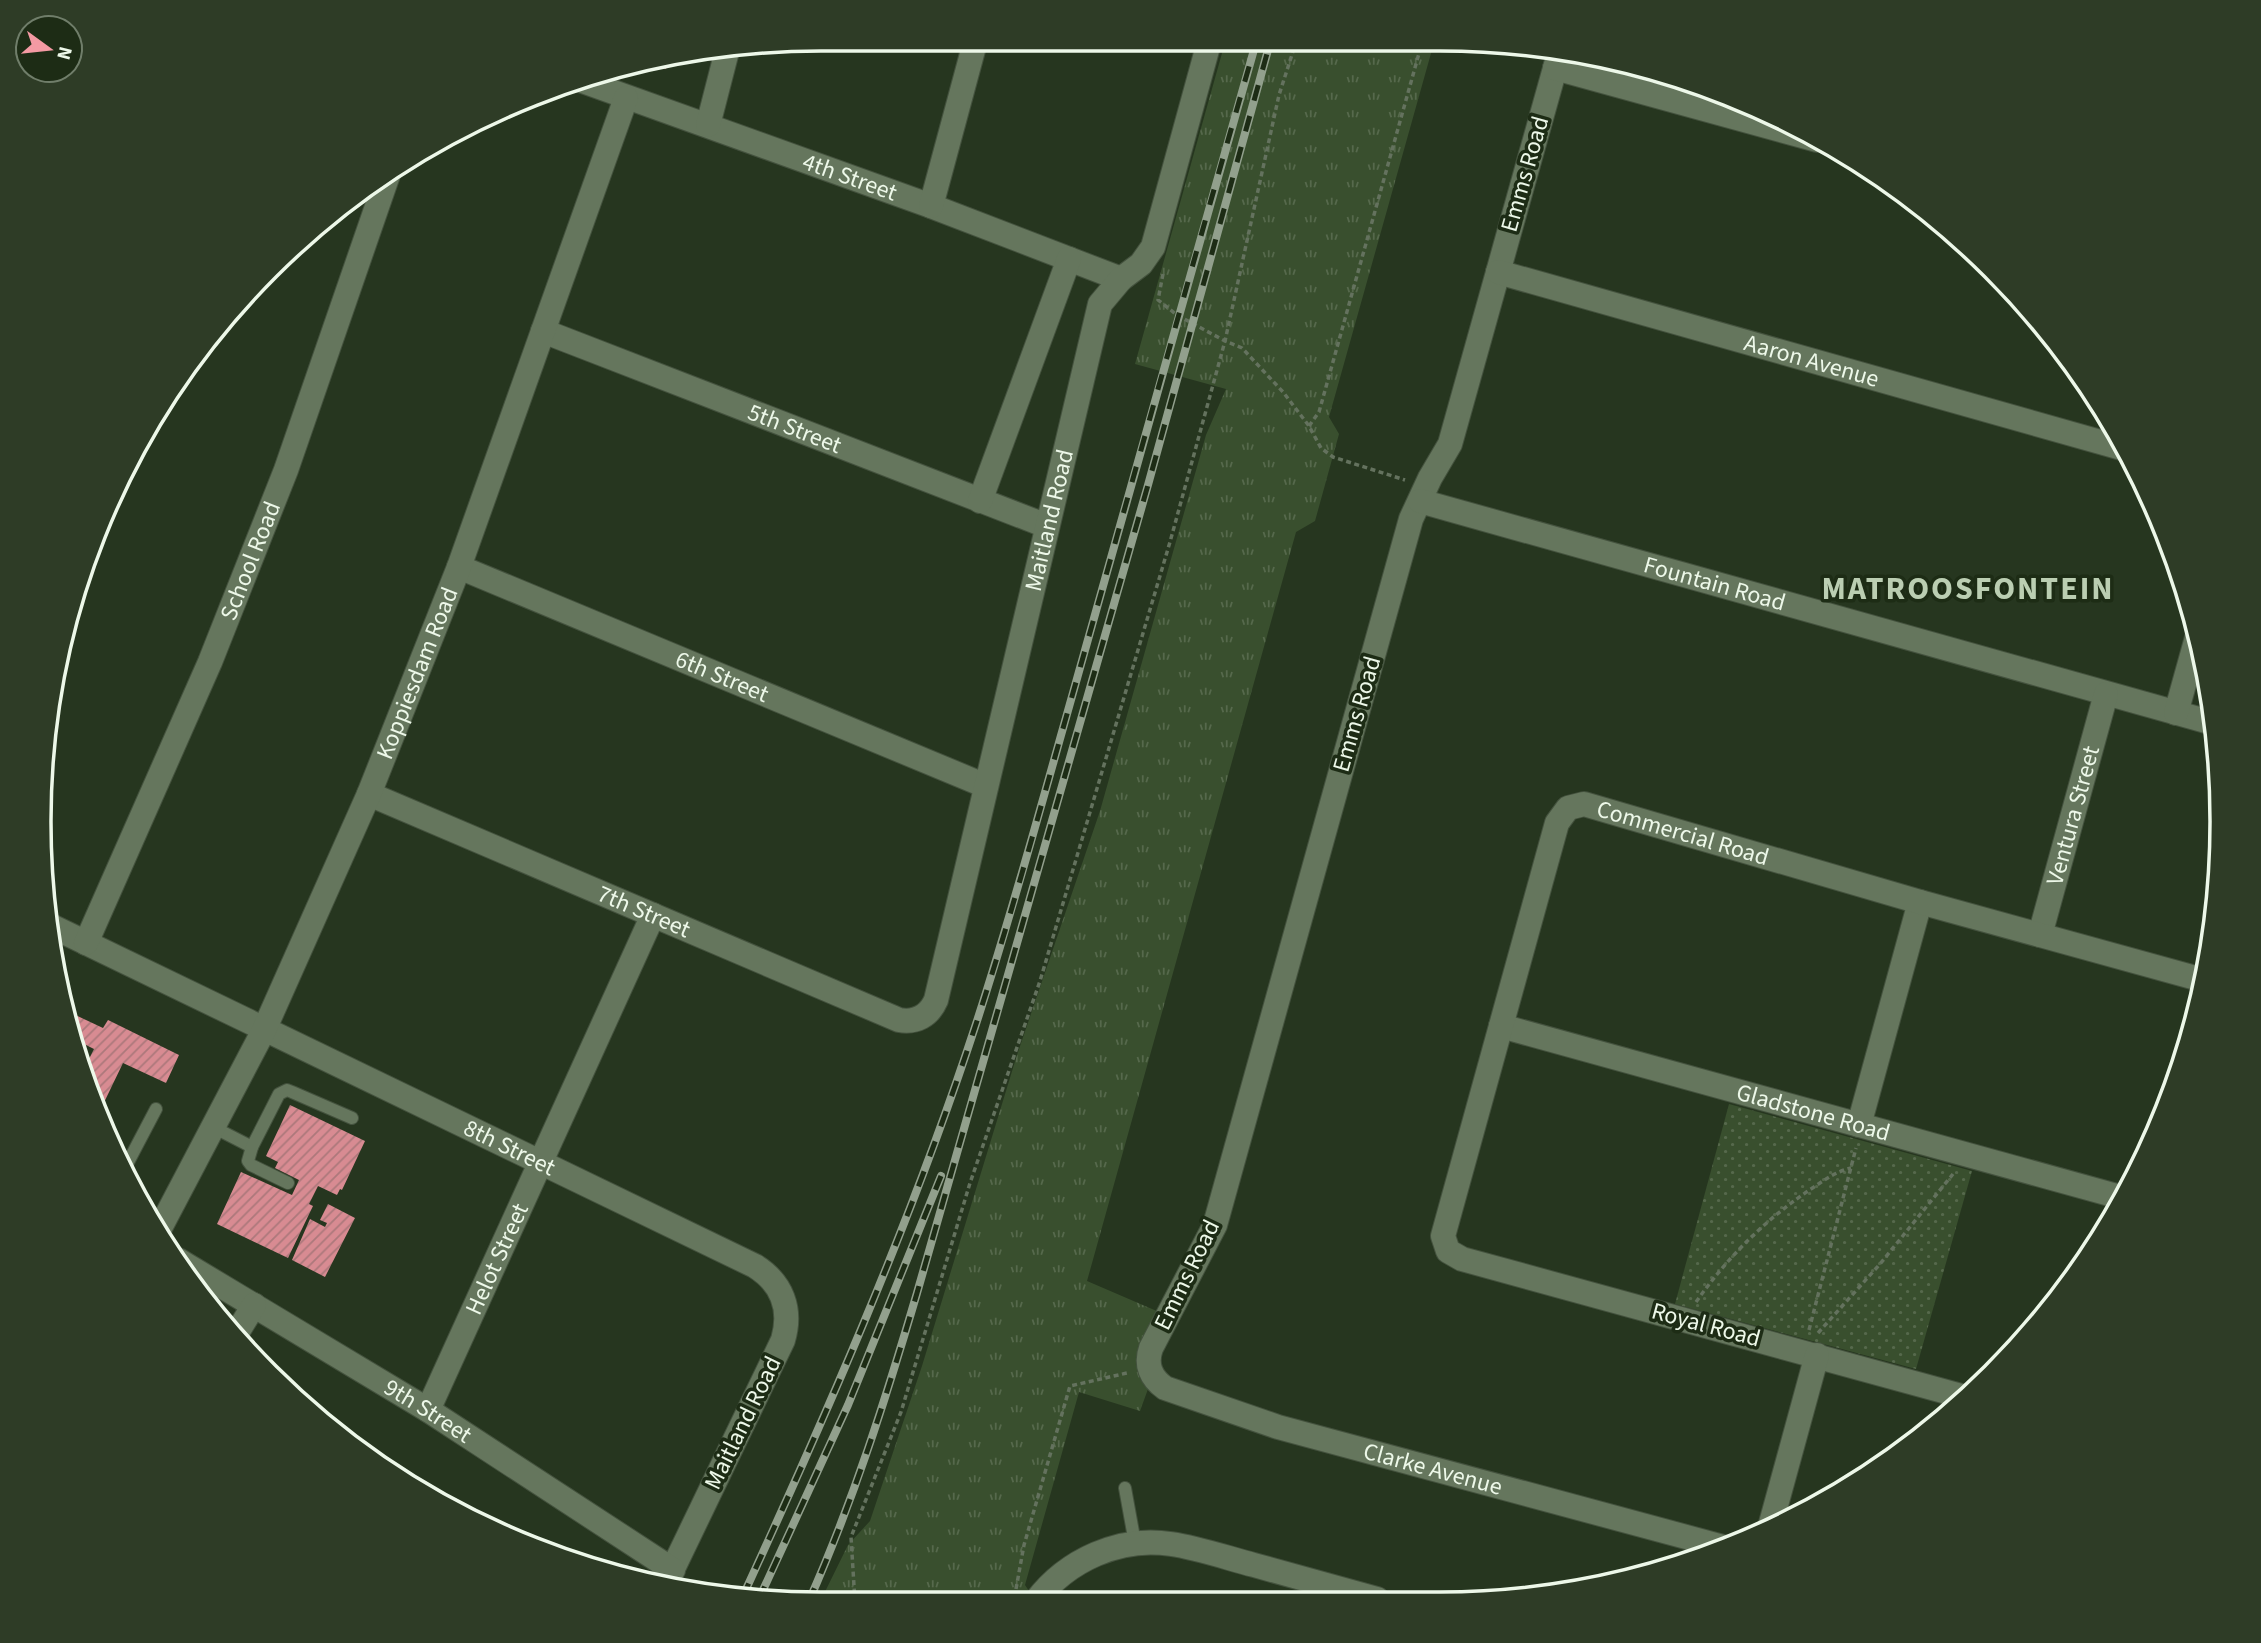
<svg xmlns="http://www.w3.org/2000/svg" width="2261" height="1643" font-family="'Source Sans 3',sans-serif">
	<defs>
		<pattern id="grass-tufts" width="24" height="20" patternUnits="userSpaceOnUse" patternTransform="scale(1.75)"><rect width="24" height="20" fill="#394f2e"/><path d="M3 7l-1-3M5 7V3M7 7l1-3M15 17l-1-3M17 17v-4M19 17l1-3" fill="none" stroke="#56694c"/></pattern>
		<pattern id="park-dots" width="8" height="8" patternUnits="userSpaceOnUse" patternTransform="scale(1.75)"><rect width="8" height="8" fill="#394f2e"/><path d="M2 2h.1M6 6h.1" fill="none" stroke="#56694c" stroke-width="1.8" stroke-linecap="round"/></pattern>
		<pattern id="building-hatch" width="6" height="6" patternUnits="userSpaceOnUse" patternTransform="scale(1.75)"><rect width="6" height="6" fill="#d88b92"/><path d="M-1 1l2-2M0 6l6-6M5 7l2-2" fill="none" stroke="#ac787b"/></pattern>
	</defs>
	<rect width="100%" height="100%" fill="#26361f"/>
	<path fill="url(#grass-tufts)" d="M 1226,39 L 1435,39 L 1329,417 L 1339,434 L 1315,521 L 1296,532 L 1087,1281 L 1159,1312 C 1147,1336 1124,1366 1148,1389 L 1140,1411 L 1079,1392 L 1025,1585 L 1029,1591 L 1022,1601 L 820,1602 L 848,1545 L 870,1521 L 922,1366 L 1017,1055 L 1100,811 L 1206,435 L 1226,389 L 1135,364 Z"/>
	<polygon fill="url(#park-dots)" points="1729,1104 1972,1171 1916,1369 1675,1304"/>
	<g fill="url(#building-hatch)">
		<polygon points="669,59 666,69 641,62"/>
		<polygon points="69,1012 103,1028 108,1020 179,1055 166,1083 123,1063 97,1117 84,1069 94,1049 76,1040"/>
		<polygon points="290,1105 365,1141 342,1190 340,1189 337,1195 318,1186 309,1204 313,1206 288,1258 217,1224 241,1172 292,1195 299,1180 275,1168 278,1162 266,1156"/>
		<polygon points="328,1204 355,1218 325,1277 292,1260 310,1219 325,1227 327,1223 320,1220"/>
	</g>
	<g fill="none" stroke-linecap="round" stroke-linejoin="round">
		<g stroke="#44523e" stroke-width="14">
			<g id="lane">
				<polyline points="213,1127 252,1147"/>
				<polyline points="125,1168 156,1109"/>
				<polyline points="288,1183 251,1165 248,1161 252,1147 279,1094 287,1090 292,1092 352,1118"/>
				<polyline points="1125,1488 1135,1543"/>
			</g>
		</g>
		<g stroke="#44523e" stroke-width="26">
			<g id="street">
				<path id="s1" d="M 1559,54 L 1450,444 L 1430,478 L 1411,519 L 1215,1225 L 1151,1348 C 1145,1365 1151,1378 1165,1388 L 1278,1427 L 1727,1548"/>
				<polyline points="1555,68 1817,140"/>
				<path id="s2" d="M 577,79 L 931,206 L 1121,279"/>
				<polyline points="708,125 727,51"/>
				<polyline points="931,206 976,39"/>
				<path id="s3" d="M 1498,272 L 2125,449"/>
				<path id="s4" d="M 543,331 L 1047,526"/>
				<polyline points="980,501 1069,259"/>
				<path id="s5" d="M 1420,501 L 2213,723"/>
				<path id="s6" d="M 459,567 L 986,786"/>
				<polyline points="2176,713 2198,634"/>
				<path id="s7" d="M 369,794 L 899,1020 C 916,1023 929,1016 936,1000 L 1100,304 L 1121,279 L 1141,264 L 1153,247 L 1210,39"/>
				<path id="s8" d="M 45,923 L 755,1266 C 782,1283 792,1309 783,1340 L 665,1585"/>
				<path id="s9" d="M 2040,935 L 2106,694"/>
				<path id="s10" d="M 86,943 L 210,662 L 286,470 L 390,169"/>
				<path id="s11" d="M 1501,1026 L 2124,1198"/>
				<polyline points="1859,1125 1920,902"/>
				<path id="s12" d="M 160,1228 L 264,1030 L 369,794 L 459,567 L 626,98"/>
				<path id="s13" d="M 178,1260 L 428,1410 L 673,1570"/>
				<polyline points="235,1336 254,1305"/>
				<path id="s14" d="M 1965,1397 L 1462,1259 L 1448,1251 L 1443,1236 L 1557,823 L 1568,808 L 1584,804 L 1920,902 L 2203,980"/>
				<path id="s15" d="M 428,1410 L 653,915"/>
				<polyline points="1770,1527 1817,1355"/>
				<path d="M 1036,1601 C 1067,1560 1120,1536 1171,1544 C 1199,1548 1227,1558 1254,1565 C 1295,1576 1336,1588 1377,1599"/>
			</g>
		</g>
		<g stroke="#64725e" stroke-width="3.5" stroke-dasharray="5 3.5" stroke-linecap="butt">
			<polyline points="1163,274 1158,300 1177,315 1225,341 1242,348 1283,392 1309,426 1321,448 1333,457 1405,480"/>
			<polyline points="1309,426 1319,412 1423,39"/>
			<path d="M 1696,1302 C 1727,1258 1764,1221 1808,1191 C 1822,1182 1834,1172 1851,1168"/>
			<polyline points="1809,1330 1856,1148"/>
			<polyline points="1818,1333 1880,1264 1953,1174"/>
			<polyline points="1016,1589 1024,1545 1070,1386 1127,1373"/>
			<polyline points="855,1602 851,1537 901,1412 970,1183 1040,981 1170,542 1225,341 1279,95 1297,39"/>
		</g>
		<use href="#lane" stroke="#65765d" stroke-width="12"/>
		<use href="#street" stroke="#65765d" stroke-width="24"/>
		<g stroke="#92a08d" stroke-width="8">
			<g id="rail">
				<path d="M 742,1598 C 828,1411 912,1220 976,1024 C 1010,920 1039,813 1069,707 C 1132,484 1193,261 1257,39"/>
				<polyline points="758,1601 848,1405 941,1176"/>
				<path d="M 808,1603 C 853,1502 886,1398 917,1293 L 1148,485 L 1271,39"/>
			</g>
		</g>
		<use href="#rail" stroke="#1d2c15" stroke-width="5" stroke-dasharray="16" stroke-linecap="butt"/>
	</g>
	<g text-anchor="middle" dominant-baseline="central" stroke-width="7" stroke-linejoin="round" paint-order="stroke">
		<g font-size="24" fill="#edf8e9" stroke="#1d2c15">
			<text transform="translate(1525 174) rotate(-74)">Emms Road</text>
			<text stroke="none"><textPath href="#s2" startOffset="290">4th Street</textPath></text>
			<text stroke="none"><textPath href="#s3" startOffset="326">Aaron Avenue</textPath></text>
			<text stroke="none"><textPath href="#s4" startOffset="270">5th Street</textPath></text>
			<text stroke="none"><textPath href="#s7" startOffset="1115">Maitland Road</textPath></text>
			<text stroke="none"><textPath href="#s10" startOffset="416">School Road</textPath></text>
			<text stroke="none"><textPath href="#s5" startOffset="306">Fountain Road</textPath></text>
			<text stroke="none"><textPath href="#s12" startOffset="612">Koppiesdam Road</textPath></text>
			<text stroke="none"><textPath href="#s6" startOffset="285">6th Street</textPath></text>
			<text transform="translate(1357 714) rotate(-74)">Emms Road</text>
			<text stroke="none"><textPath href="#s9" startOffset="124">Ventura Street</textPath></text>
			<text stroke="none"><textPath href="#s14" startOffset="1120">Commercial Road</textPath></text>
			<text stroke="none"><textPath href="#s7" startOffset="299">7th Street</textPath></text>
			<text stroke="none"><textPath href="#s11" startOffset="324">Gladstone Road</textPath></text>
			<text stroke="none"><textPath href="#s8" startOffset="516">8th Street</textPath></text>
			<text stroke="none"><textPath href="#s15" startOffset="166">Helot Street</textPath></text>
			<text transform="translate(1187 1275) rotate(-64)">Emms Road</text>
			<text transform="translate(1706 1325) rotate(15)">Royal Road</text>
			<text stroke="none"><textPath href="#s13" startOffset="292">9th Street</textPath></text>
			<text transform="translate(743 1423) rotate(-64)">Maitland Road</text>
			<text stroke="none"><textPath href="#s1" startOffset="1687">Clarke Avenue</textPath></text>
		</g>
		<g font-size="32" font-weight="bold" letter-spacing="2" fill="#bbceb2" stroke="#1d2c15">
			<text x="1968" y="589">MATROOSFONTEIN</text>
		</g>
	</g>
	<path d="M0 0H2261V1643H0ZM821 51H1440A770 770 0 0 1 2210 821V822A770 770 0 0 1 1440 1592H821A770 770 0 0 1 51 822V821A770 770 0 0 1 821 51Z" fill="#2e3c26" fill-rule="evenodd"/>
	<path fill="none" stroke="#edf8e9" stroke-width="3.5" d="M821 51H1440A770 770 0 0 1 2210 821V822A770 770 0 0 1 1440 1592H821A770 770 0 0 1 51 822V821A770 770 0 0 1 821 51Z"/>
	<g transform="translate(49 49) rotate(105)"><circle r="33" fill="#1d2c15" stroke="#707e6a" stroke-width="2"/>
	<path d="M0-5L12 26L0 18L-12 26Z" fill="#f49aa3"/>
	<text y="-10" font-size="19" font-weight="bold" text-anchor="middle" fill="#edf8e9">N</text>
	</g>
</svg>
